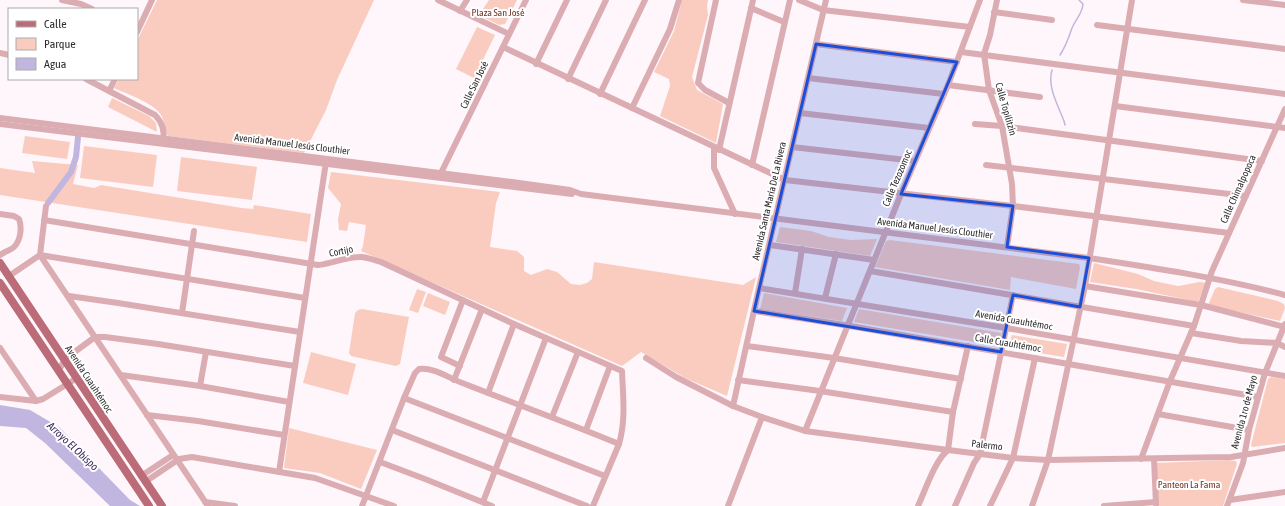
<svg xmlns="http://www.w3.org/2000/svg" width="1285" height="506" font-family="'Asap Condensed',sans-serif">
	<rect width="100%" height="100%" fill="#fef6fa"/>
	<g fill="#faccc0">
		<path d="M 157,0 L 374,0 L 337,80 L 326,110 L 304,153 L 168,136 C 164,130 165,121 161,115 C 154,103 127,94 114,88 L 119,79 L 137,79 L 137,41 Z"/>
		<polygon points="489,0 517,0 505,24 499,25 479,15"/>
		<polygon points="682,0 708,0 707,6 708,15 692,77 697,90 723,104 716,143 660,116 670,86 669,79 654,72 674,31"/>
		<polygon points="477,27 495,35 474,78 456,69"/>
		<polygon points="112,98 149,116 156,123 157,132 108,107"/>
		<polygon points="25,136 70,142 67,159 22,153"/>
		<polygon points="84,146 157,155 153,187 80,178"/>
		<polygon points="181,157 257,167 252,200 177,191"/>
		<polygon points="32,161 78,165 73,184 94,188 101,185 242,208 253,209 254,205 311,214 307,242 0,195 0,168 35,173"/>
		<polygon points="331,172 500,192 496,203 490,247 517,251 524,257 524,271 531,275 547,269 557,272 571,284 580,285 587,283 592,279 594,262 743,285 756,277 727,396 685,378 641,352 622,366 361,251 363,246 366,225 349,222 347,231 339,230 338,219 341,204 328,188"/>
		<polygon points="780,227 811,231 829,237 851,240 877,239 870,256 776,242"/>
		<polygon points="890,240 1079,264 1080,267 1076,289 1011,277 1010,290 875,267 886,241"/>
		<polygon points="1094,263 1138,274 1154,281 1178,286 1200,282 1206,283 1198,302 1136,289 1090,282"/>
		<polygon points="1218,287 1278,301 1284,304 1285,308 1280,321 1208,305 1215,289"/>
		<polygon points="417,289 426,292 418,313 409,310"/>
		<polygon points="428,293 450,302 445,315 423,306"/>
		<polygon points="764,293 847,308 842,321 760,309"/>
		<polygon points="362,309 409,317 400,364 396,366 351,356 349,353 355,313 358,310"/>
		<polygon points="859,309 1001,333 999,346 854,322"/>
		<polygon points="1012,335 1067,344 1064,357 1008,348"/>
		<polygon points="311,352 356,364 348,395 303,383"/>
		<polygon points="1271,377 1285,379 1285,443 1252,447 1251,445 1268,379"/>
		<polygon points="289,428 377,450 361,489 320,473 284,468"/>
		<polygon points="1229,460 1236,461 1237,464 1223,506 1158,506 1156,463"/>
	</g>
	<polygon fill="#c1b6e0" points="0,405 30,410 59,427 130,500 140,506 110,506 45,443 26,428 0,426"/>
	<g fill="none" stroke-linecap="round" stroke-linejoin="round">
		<g stroke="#c1b6e0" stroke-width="1.5">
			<path d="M 1060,55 C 1067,44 1068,39 1072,28 C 1076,18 1082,15 1083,4 L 1079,0"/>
			<path d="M 1052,70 C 1047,87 1058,105 1064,121 L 1065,125"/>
		</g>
		<polyline stroke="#c1b6e0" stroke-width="6" points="48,203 71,172 76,157 78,137"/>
		<g stroke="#dbadb2" stroke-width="6">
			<polyline points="62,0 81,4 92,9"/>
			<polyline points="438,0 509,34"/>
			<polyline points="716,0 698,83 705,90 729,103"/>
			<polyline points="799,0 823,10 970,27"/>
			<polyline points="997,0 990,35 984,54 989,90 1002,126 1012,184 1013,206 1007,247"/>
			<polyline points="1243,0 1285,5"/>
			<polyline points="751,8 784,22"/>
			<polyline points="460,11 467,0"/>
			<polyline points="994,12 1052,20"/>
			<polyline points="1097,25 1285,49"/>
			<polyline points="137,32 152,0"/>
			<polyline points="816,44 957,62"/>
			<polyline points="503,47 785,180 1013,206 1229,233"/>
			<polyline points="961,52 1285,94"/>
			<polyline points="0,53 9,55"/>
			<polyline points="536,64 567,0"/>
			<polyline points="808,78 944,94"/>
			<path d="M 86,79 L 155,115 C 162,122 165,132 163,142"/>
			<polyline points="568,79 606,0"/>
			<polyline points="948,85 1040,97"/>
			<polyline points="109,91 115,79"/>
			<polyline points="600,94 645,0"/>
			<polyline points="1115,106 1285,128"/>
			<polyline points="632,108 670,29 679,0"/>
			<polyline points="800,113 929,128"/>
			<path d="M 0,118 L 512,182 L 570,190 L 581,194 L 1089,258 C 1155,268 1221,278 1285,295"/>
			<polyline points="0,124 572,194"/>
			<polyline points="975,124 1002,126 1262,161"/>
			<polyline points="714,147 714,168 735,214"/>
			<polyline points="792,147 915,161"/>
			<polyline points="719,150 753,0"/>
			<polyline points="752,165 790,0"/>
			<polyline points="986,165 1246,196"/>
			<polyline points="440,175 526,0"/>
			<polyline points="46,206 40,255 208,506"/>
			<path d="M 0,214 L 14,216 L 19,219 C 22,227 21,240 14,247 C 11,250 4,252 0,255"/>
			<path d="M 44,220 L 318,265 C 332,264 347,256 362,257 C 368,258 375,260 381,262 L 514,324 L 622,371 C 623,396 626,420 619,444 L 593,506"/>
			<polyline points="770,245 874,260"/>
			<polyline points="870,271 1194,326"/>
			<polyline points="9,276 40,255 305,298"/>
			<polyline points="1085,286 1201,305 1285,327"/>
			<polyline points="759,288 1006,328 1285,376"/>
			<polyline points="795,293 802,249"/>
			<polyline points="69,296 118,303 300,332"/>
			<polyline points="825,298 836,254"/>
			<polyline points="754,311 844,325 1258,397"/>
			<polyline points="182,313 194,231"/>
			<polyline points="1191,333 1241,341 1277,343 1285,347"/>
			<polyline points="747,346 834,358 961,379"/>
			<polyline points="0,348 36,401"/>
			<polyline points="646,358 676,377 733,406 762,417 805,431 948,450 1013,458 1048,460 1231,457 1285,448"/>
			<polyline points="460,366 441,357 463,300"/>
			<polyline points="59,370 65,359 95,337 105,337 158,344 295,366"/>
			<polyline points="121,375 200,386 289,402"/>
			<polyline points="454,380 482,309"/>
			<polyline points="738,380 820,391 953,412"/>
			<polyline points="200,386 206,352"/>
			<polyline points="488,393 514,324"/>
			<polyline points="0,397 36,401 43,399 77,378"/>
			<polyline points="404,398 605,476"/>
			<polyline points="733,406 759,288 826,0"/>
			<polyline points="1158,414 1249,430"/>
			<polyline points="147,415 198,421 284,435"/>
			<polyline points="552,417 578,352"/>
			<polyline points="392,430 587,506"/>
			<polyline points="586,430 610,366"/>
			<polyline points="805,431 901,194 948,85 980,0"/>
			<polyline points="1141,459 1170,381 1194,326 1212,271 1285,109"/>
			<polyline points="1154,459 1156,504"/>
			<polyline points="380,462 425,479 492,506"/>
			<polyline points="279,472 326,162"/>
			<polyline points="141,476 173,455"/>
			<polyline points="145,482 179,459 192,457 315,478 394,506"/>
			<polyline points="1230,500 1285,492"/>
			<polyline points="205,502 235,506"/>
			<polyline points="483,502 546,338"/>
			<path d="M 362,506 L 404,398 L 415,373 L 419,369 C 434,367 450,379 465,384 C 516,404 568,423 619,444"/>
			<polyline points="728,506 762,417"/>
			<path d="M 918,506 C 925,491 935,460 948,450 L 953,412 L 968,346"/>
			<polyline points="955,506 974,463 980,454 1013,295"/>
			<polyline points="990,506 1013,458 1035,358"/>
			<polyline points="1032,506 1048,460 1085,286 1132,0"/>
			<polyline points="1104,506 1156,502"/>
			<polyline points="1227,506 1243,463 1249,430 1265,373 1285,324"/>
		</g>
		<g stroke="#bb6c78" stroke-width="8">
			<polyline points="0,263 162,506"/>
			<polyline points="0,283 149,506"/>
		</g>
	</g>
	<path fill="#1d4ed8" fill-opacity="0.2" stroke="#1d4ed8" stroke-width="3" stroke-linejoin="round" d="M 816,44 L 957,62 L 901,194 L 1013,206 L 1007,247 L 1089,258 L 1080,307 L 1013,295 L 1001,352 L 754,311 Z"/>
	<g text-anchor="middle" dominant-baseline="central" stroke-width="4" stroke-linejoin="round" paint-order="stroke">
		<g font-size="10" fill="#703425" stroke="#fff">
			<text x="498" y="12">Plaza San José</text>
			<text x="1189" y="484">Panteon La Fama</text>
		</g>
		<g font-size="10" fill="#2f2c2e" stroke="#fff">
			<text transform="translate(474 85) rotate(-64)">Calle San José</text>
			<text transform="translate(1006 109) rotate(74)">Calle Topilitzin</text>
			<text transform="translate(292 144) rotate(7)">Avenida Manuel Jesús Clouthier</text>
			<text transform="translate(897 178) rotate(-67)">Calle Tezozomoc</text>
			<text transform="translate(1238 189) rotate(-66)">Calle Chimalpopoca</text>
			<text transform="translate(769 201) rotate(-77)">Avenida Santa María De La Rivera</text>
			<text transform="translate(935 228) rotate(7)">Avenida Manuel Jesús Clouthier</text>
			<text transform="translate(341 251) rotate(-11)">Cortijo</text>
			<text transform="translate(1014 320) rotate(10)">Avenida Cuauhtémoc</text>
			<text transform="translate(1008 343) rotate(10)">Calle Cuauhtémoc</text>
			<text transform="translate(89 379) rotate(57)">Avenida Cuauhtémoc</text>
			<text transform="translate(1244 412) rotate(-75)">Avenida 1ro de Mayo</text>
			<text transform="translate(987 445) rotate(7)">Palermo</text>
		</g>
		<g font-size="11" font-style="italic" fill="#3b295d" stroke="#fff">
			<text transform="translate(73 446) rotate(43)">Arroyo El Obispo</text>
		</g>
	</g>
	<rect x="8" y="8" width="130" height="72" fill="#ffffff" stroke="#acabab"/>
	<rect x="16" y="21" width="20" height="6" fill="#bb6c78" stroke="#acabab"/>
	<text x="44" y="28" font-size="12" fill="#2f2c2e">Calle</text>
	<rect x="16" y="38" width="20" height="12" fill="#faccc0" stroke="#acabab"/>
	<text x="44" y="48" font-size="12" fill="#2f2c2e">Parque</text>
	<rect x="16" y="58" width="20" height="12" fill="#c1b6e0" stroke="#acabab"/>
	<text x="44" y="68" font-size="12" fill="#2f2c2e">Agua</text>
</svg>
